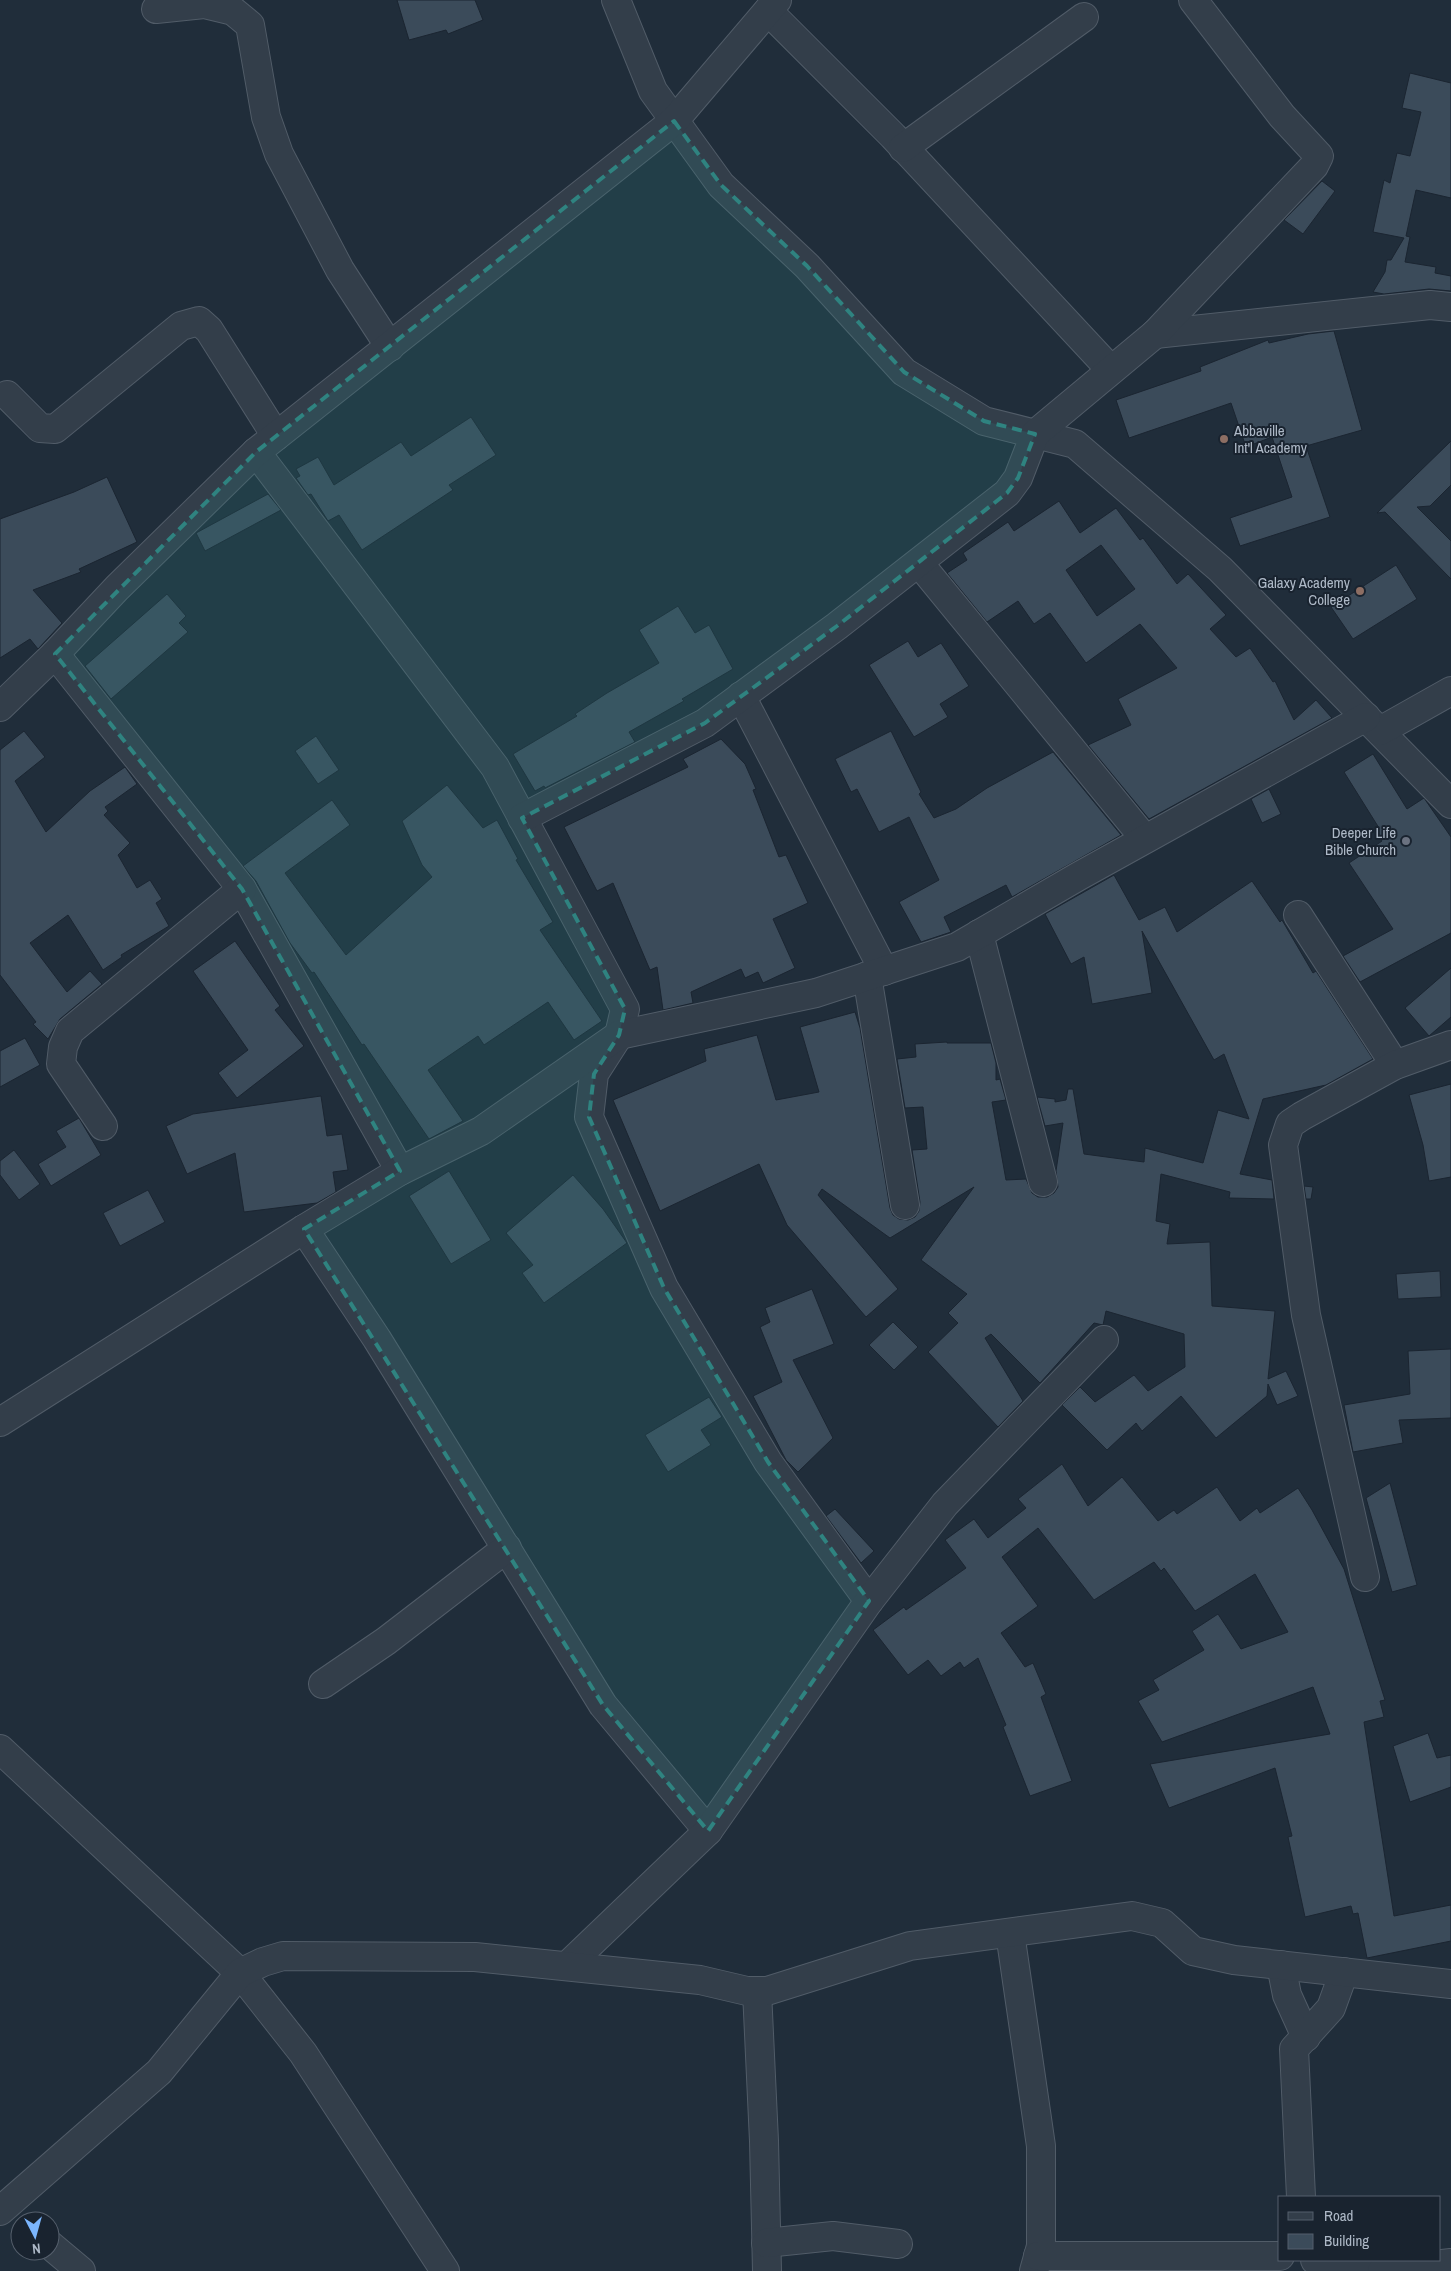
<svg xmlns="http://www.w3.org/2000/svg" width="1451" height="2271" font-family="'Archivo Narrow',sans-serif">
	<rect width="100%" height="100%" fill="#202d3a"/>
	<g fill="#3b4b5a" stroke="#1b2531" fill-rule="evenodd">
		<polygon points="397,0 475,0 483,20 448,34 446,30 409,40"/>
		<polygon points="1410,73 1451,83 1451,198 1416,190 1406,236 1410,237 1405,262 1436,267 1435,273 1451,276 1451,291 1429,289 1384,294 1373,292 1385,272 1387,260 1391,260 1404,238 1373,232 1384,180 1390,183 1397,153 1410,156 1421,112 1402,108"/>
		<polygon points="1322,181 1335,191 1303,234 1284,220"/>
		<polygon points="1334,331 1362,430 1306,446 1330,517 1240,546 1230,518 1292,497 1272,437 1246,447 1231,403 1129,438 1116,400 1201,371 1200,367 1268,340 1269,343 1308,334"/>
		<polygon points="471,417 496,455 449,485 453,490 362,550 339,515 328,521 311,494 308,495 296,478 300,476 296,469 318,457 334,485 401,442 411,456"/>
		<polygon points="1451,441 1451,485 1430,506 1417,507 1451,541 1451,579 1385,512 1377,513"/>
		<polygon points="107,477 137,542 79,569 81,572 33,590 62,623 38,649 30,639 0,658 0,519 74,492"/>
		<polygon points="268,494 281,510 205,551 196,533"/>
		<path d="M 1059,501 L 1080,533 L 1116,508 L 1140,540 L 1143,538 L 1177,584 L 1188,574 L 1226,615 L 1210,629 L 1236,657 L 1250,648 L 1273,682 L 1275,681 L 1294,720 L 1316,700 L 1332,718 L 1149,819 L 1088,745 L 1131,725 L 1118,699 L 1177,668 L 1140,624 L 1086,663 L 1050,613 L 1034,624 L 1018,601 L 987,622 L 947,573 L 967,560 L 963,553 L 1008,522 L 1014,531 ZM 1101,545 L 1135,589 L 1097,616 L 1066,570 Z"/>
		<polygon points="1396,565 1417,599 1353,639 1331,607"/>
		<polygon points="167,594 186,616 179,623 188,632 111,699 85,666"/>
		<polygon points="678,606 695,633 709,625 733,669 682,699 684,701 629,732 635,742 545,788 544,786 535,791 513,754 577,716 575,714 607,693 659,663 639,630"/>
		<polygon points="908,641 918,657 941,643 969,686 940,704 948,717 914,737 869,665"/>
		<polygon points="24,731 45,757 15,781 46,832 90,791 125,767 137,784 105,807 108,811 104,815 130,843 118,855 137,888 150,880 162,899 156,903 169,926 121,955 122,957 103,970 68,915 30,943 67,992 90,971 102,984 60,1019 48,1039 33,1024 36,1022 0,975 0,750"/>
		<polygon points="891,731 921,792 919,794 934,818 956,809 987,788 1053,752 1121,835 1012,897 1006,885 944,917 951,932 921,942 899,902 939,880 909,817 879,832 857,789 851,792 835,759"/>
		<polygon points="316,736 339,770 318,784 295,751"/>
		<polygon points="721,739 745,764 756,789 753,790 779,857 786,855 808,903 773,919 795,968 763,983 758,972 745,978 741,969 691,992 693,1003 663,1010 657,967 650,970 613,883 597,891 564,827 688,767 683,759"/>
		<polygon points="1373,754 1407,809 1424,798 1451,837 1451,933 1360,982 1343,956 1393,929 1349,863 1382,841 1375,830 1379,828 1344,772"/>
		<polygon points="447,785 483,828 497,820 518,859 516,860 553,922 540,930 602,1021 574,1040 548,1002 484,1045 478,1036 428,1070 463,1121 429,1139 364,1044 362,1045 314,972 312,973 290,943 256,881 243,866 332,800 350,825 285,873 346,955 432,877 422,865 402,821"/>
		<polygon points="1269,789 1281,814 1262,823 1251,799"/>
		<polygon points="1114,875 1139,920 1165,907 1177,932 1252,881 1280,922 1282,920 1313,973 1316,971 1373,1059 1326,1085 1263,1099 1240,1174 1272,1180 1274,1199 1229,1198 1230,1192 1161,1174 1156,1221 1170,1224 1167,1244 1210,1242 1212,1306 1275,1311 1268,1379 1286,1371 1298,1396 1277,1405 1268,1384 1267,1396 1216,1438 1181,1396 1142,1431 1136,1423 1107,1450 1062,1405 1080,1387 1095,1402 1134,1375 1148,1391 1185,1367 1184,1334 1106,1311 1103,1325 1094,1323 1040,1383 991,1334 985,1338 1023,1401 998,1427 928,1352 958,1323 948,1313 967,1294 921,1260 974,1187 890,1238 822,1189 818,1195 898,1289 866,1317 787,1225 759,1164 660,1211 613,1100 706,1061 704,1049 757,1035 776,1100 819,1092 800,1027 855,1012 860,1028 890,1208 893,1215 899,1219 908,1220 915,1217 919,1211 920,1202 912,1150 927,1149 923,1107 905,1108 897,1059 916,1057 915,1044 947,1042 947,1043 991,1043 996,1063 996,1080 1000,1079 1006,1100 992,1102 1006,1180 1026,1179 1032,1193 1038,1197 1047,1197 1054,1193 1058,1187 1056,1171 1063,1123 1045,1126 1037,1097 1055,1099 1055,1102 1066,1100 1068,1089 1073,1089 1084,1154 1144,1162 1145,1148 1203,1163 1218,1110 1249,1119 1224,1054 1214,1060 1142,931 1152,993 1092,1004 1084,957 1071,964 1045,914"/>
		<polygon points="235,941 280,1006 275,1010 304,1046 237,1098 218,1073 248,1050 193,971"/>
		<polygon points="1451,968 1451,1017 1429,1036 1405,1008"/>
		<polygon points="25,1038 40,1065 0,1087 0,1051"/>
		<polygon points="1451,1084 1451,1177 1429,1181 1423,1145 1409,1095"/>
		<polygon points="321,1096 327,1136 342,1134 348,1170 333,1172 336,1192 317,1203 244,1212 235,1153 187,1174 166,1126 193,1114"/>
		<polygon points="79,1118 101,1155 51,1186 38,1164 66,1147 56,1131"/>
		<polygon points="14,1150 40,1184 19,1200 0,1175 0,1161"/>
		<polygon points="449,1171 491,1240 451,1264 409,1196"/>
		<polygon points="573,1175 603,1209 627,1243 544,1303 522,1273 533,1265 506,1233"/>
		<polygon points="1304,1186 1313,1187 1311,1199 1306,1199"/>
		<polygon points="148,1190 165,1222 120,1246 103,1213"/>
		<polygon points="1440,1271 1441,1297 1398,1299 1396,1274"/>
		<polygon points="812,1289 834,1344 793,1360 833,1438 798,1472 786,1460 753,1396 782,1382 760,1327 770,1322 765,1308"/>
		<polygon points="893,1322 918,1347 894,1370 869,1345"/>
		<polygon points="1451,1349 1451,1418 1399,1420 1403,1443 1353,1452 1344,1405 1410,1394 1408,1351"/>
		<polygon points="709,1397 722,1417 701,1430 711,1445 668,1472 645,1435"/>
		<polygon points="1062,1464 1088,1506 1122,1477 1158,1521 1174,1510 1177,1514 1217,1487 1240,1521 1257,1508 1260,1513 1298,1488 1312,1510 1344,1569 1385,1700 1380,1701 1384,1717 1364,1722 1394,1916 1451,1905 1451,1941 1367,1958 1358,1913 1353,1914 1351,1906 1305,1917 1288,1837 1292,1836 1275,1768 1169,1808 1150,1764 1330,1734 1313,1687 1162,1742 1138,1701 1159,1690 1153,1680 1204,1650 1192,1631 1218,1614 1241,1649 1288,1632 1255,1574 1195,1611 1164,1568 1161,1571 1154,1562 1094,1600 1038,1528 1002,1557 1038,1606 1001,1633 1025,1667 1033,1663 1046,1694 1041,1697 1072,1781 1030,1796 1003,1727 1006,1725 978,1658 964,1668 960,1662 941,1676 928,1660 908,1675 873,1630 904,1607 906,1610 966,1568 945,1540 974,1519 988,1538 1026,1508 1018,1499"/>
		<polygon points="1390,1483 1417,1585 1392,1592 1366,1498"/>
		<polygon points="835,1509 874,1551 861,1563 826,1516"/>
		<polygon points="1428,1733 1437,1758 1451,1755 1451,1787 1410,1802 1393,1746"/>
	</g>
	<g fill="none" stroke-linecap="round" stroke-linejoin="round">
		<g stroke="#515c68" stroke-width="30">
			<g id="minor">
				<polyline points="616,0 653,91 721,185 807,266 904,372 984,421 1075,444 1220,569 1451,804"/>
				<polyline points="156,9 204,4 233,11 250,25 266,117 279,154 340,270 390,347"/>
				<polyline points="768,11 893,136 1111,370"/>
				<polyline points="903,148 1084,17"/>
				<polyline points="1155,334 1430,305 1451,307"/>
				<polyline points="7,395 40,428 55,429 181,326 199,321 209,330 276,436"/>
				<polyline points="256,452 495,767 625,1009 619,1035 594,1074 589,1117 664,1288 768,1462 869,1601"/>
				<polyline points="919,563 1145,839"/>
				<polyline points="55,654 242,889 400,1171"/>
				<polyline points="741,696 884,971"/>
				<polyline points="0,707 55,654 117,588 256,452 674,121 777,0"/>
				<polyline points="1380,731 1451,691"/>
				<polyline points="522,818 705,723 837,626 1007,493 1018,478 1035,434 1155,334 1314,166 1319,156 1282,116 1193,0"/>
				<polyline points="1298,915 1395,1065"/>
				<polyline points="979,934 1043,1182"/>
				<polyline points="867,976 905,1205"/>
				<polyline points="103,1126 61,1064 63,1047 70,1031 242,889"/>
				<polyline points="304,1229 377,1339 603,1705 708,1831"/>
				<polyline points="0,1422 304,1229 400,1171 481,1131 619,1035 816,993 957,947 1079,876 1366,717"/>
				<polyline points="1365,1577 1306,1315 1283,1145 1290,1124 1302,1116 1395,1065 1451,1045"/>
				<polyline points="323,1684 386,1641 507,1548"/>
				<polyline points="0,1749 240,1973 303,2053 445,2271"/>
				<polyline points="1010,1933 1041,2146 1041,2246 1034,2271"/>
				<polyline points="1281,1965 1287,1995 1306,2037"/>
				<polyline points="567,1966 708,1831 869,1601 945,1504 1104,1340"/>
				<polyline points="757,1991 764,2141 767,2271"/>
				<polyline points="1301,2197 1294,2049 1331,2008 1344,1972"/>
				<polyline points="0,2211 159,2072 240,1973 263,1962 283,1956 475,1957 700,1980 747,1991 767,1991 910,1946 1132,1916 1162,1923 1193,1951 1234,1960 1451,1984"/>
				<polyline points="766,2243 833,2236 898,2244"/>
				<polyline points="50,2245 81,2271"/>
				<polyline points="1038,2256 1280,2256"/>
				<polyline points="1315,2260 1362,2271"/>
				<polyline points="1382,2271 1451,2263"/>
			</g>
		</g>
		<use href="#minor" stroke="#333e4a" stroke-width="28"/>
	</g>
	<path fill="#2f8380" fill-opacity="0.2" stroke="#2f8380" stroke-width="4" stroke-dasharray="10 6" stroke-linejoin="round" d="M 674,121 L 721,185 L 807,266 L 904,372 L 984,421 L 1035,434 L 1018,478 L 1007,493 L 837,626 L 705,723 L 522,818 L 625,1009 L 619,1035 L 594,1074 L 589,1117 L 664,1288 L 768,1462 L 869,1601 L 708,1831 L 603,1705 L 304,1229 L 400,1171 L 242,889 L 55,654 L 256,452 Z"/>
	<g fill="#8d6e63" stroke="#19232f" stroke-width="2">
		<circle cx="1224" cy="439" r="5"/>
		<circle cx="1360" cy="591" r="5"/>
	</g>
	<circle fill="#6b7280" stroke="#19232f" stroke-width="2" cx="1406" cy="841" r="5"/>
	<g text-anchor="middle" dominant-baseline="central" stroke-width="4" stroke-linejoin="round" paint-order="stroke">
		<g font-size="15" fill="#aeb9c7" stroke="#19232f" text-anchor="end">
			<text x="1234" y="430" text-anchor="start">Abbaville<tspan x="1234" dy="17">Int'l Academy</tspan></text>
			<text x="1350" y="582">Galaxy Academy<tspan x="1350" dy="17">College</tspan></text>
			<text x="1396" y="832">Deeper Life<tspan x="1396" dy="17">Bible Church</tspan></text>
		</g>
	</g>
	<rect x="1278" y="2196" width="162" height="65" fill="#19232f" stroke="#555f6c"/>
	<rect x="1288" y="2212" width="25" height="8" fill="#333e4a" stroke="#555f6c"/>
	<text x="1324" y="2221" font-size="15" fill="#aeb9c7">Road</text>
	<rect x="1288" y="2234" width="25" height="15" fill="#3b4b5a" stroke="#555f6c"/>
	<text x="1324" y="2246" font-size="15" fill="#aeb9c7">Building</text>
	<g transform="translate(35 2236) rotate(174)"><circle r="24" fill="#19232f" stroke="#555f6c"/>
	<path d="M0-4L9 19L0 12L-9 19Z" fill="#7bb6fe"/>
	<text y="-8" font-size="14" font-weight="bold" text-anchor="middle" fill="#aeb9c7">N</text>
	</g>
</svg>
